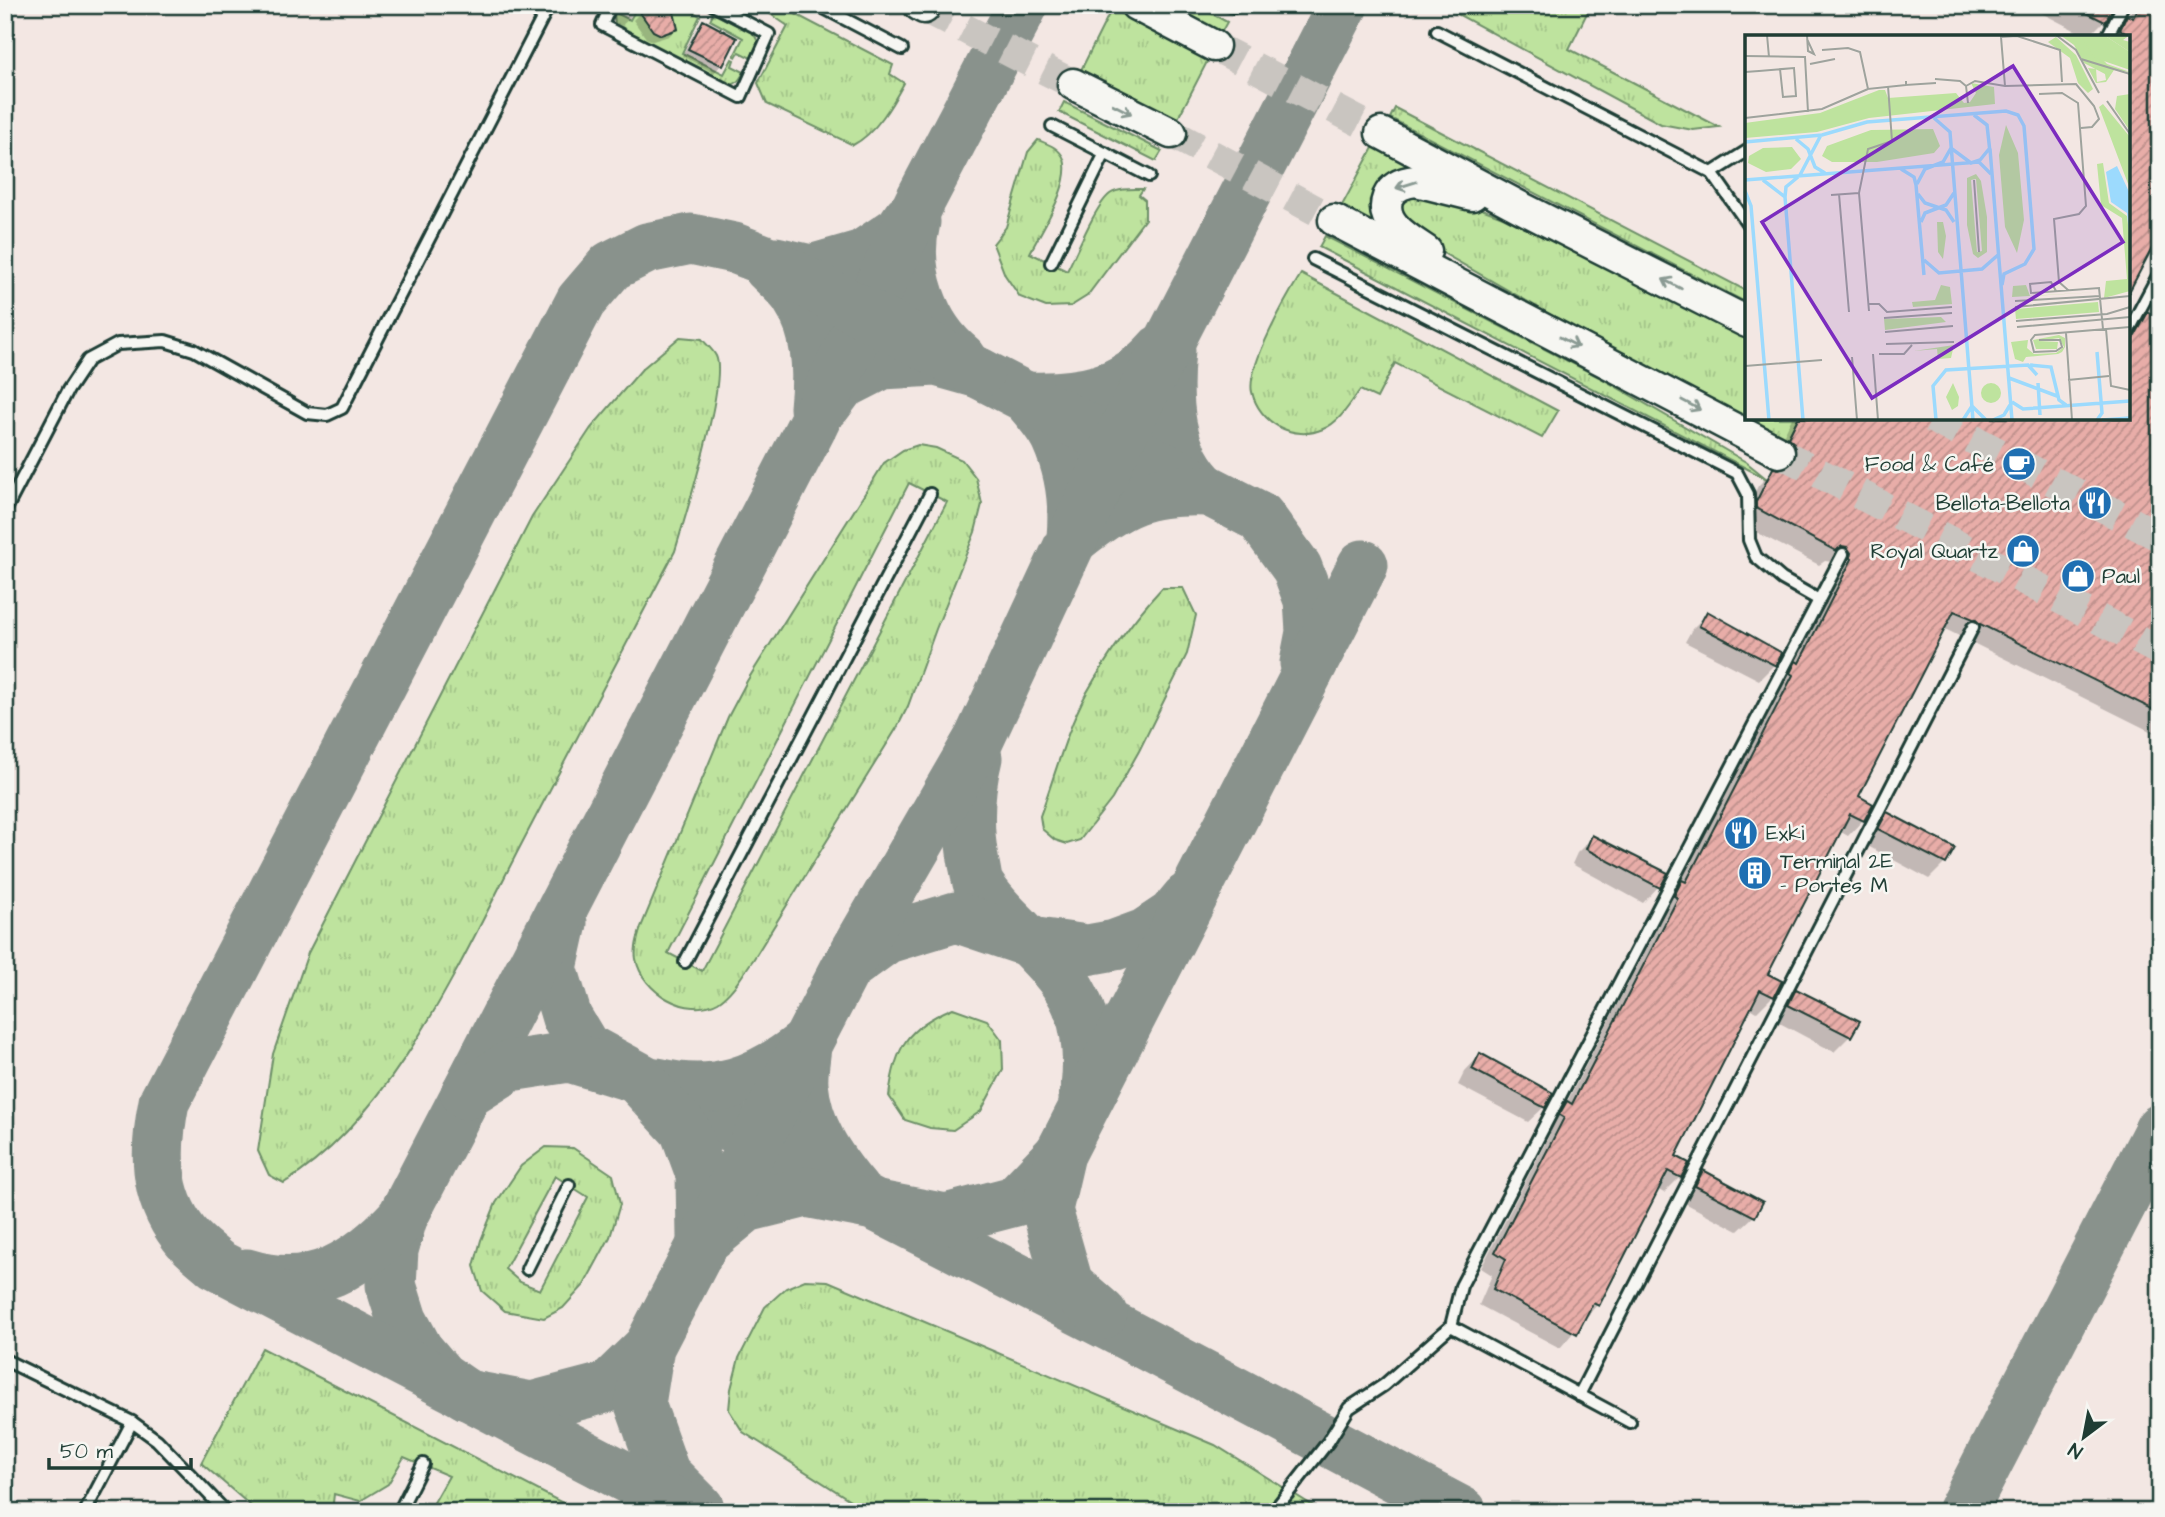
<svg xmlns="http://www.w3.org/2000/svg" width="2165" height="1517" font-family="'Architects Daughter',sans-serif">
	<defs>
		<pattern id="grass-tufts" width="24" height="20" patternUnits="userSpaceOnUse" patternTransform="scale(1.75)"><rect width="24" height="20" fill="#bee39e"/><path d="M3 7l-1-3M5 7V3M7 7l1-3M15 17l-1-3M17 17v-4M19 17l1-3" fill="none" stroke="#a3c489"/></pattern>
		<pattern id="building-hatch" width="6" height="6" patternUnits="userSpaceOnUse" patternTransform="scale(1.75)"><rect width="6" height="6" fill="#e8ada8"/><path d="M-1 1l2-2M0 6l6-6M5 7l2-2" fill="none" stroke="#bb8e8a"/></pattern>
	</defs>
	<rect width="100%" height="100%" fill="#f3e7e3"/>
	<filter id="ink" filterUnits="userSpaceOnUse"><feTurbulence type="fractalNoise" baseFrequency=".0143" numOctaves="2"/><feDisplacementMap in="SourceGraphic" scale="14" xChannelSelector="R" yChannelSelector="G"/><feConvolveMatrix kernelMatrix="1 2 1 2 8 2 1 2 1" color-interpolation-filters="sRGB"/></filter>
	<g filter="url(#ink)">
		<g fill="url(#grass-tufts)" stroke="#6e9069" stroke-width="2" fill-rule="evenodd">
			<path d="M 638,5 L 681,5 L 700,16 L 682,53 L 724,74 L 732,59 L 734,60 L 732,66 L 744,72 C 739,81 736,86 725,85 L 615,26 L 614,12 L 630,20 Z"/>
			<path d="M 757,5 L 778,5 L 893,65 L 890,74 L 904,83 C 892,105 876,133 853,145 L 767,104 L 758,83 L 788,26 Z"/>
			<polygon points="1169,5 1196,5 1227,22 1221,33"/>
			<polygon points="1451,5 1591,5 1569,49 1719,127 1693,130 1661,124 1448,9"/>
			<polygon points="1112,8 1209,58 1173,128 1077,78"/>
			<polygon points="713,13 754,34 758,42 751,58 739,52 736,57 734,56 743,38 710,20"/>
			<polygon points="1064,102 1162,151 1156,161 1059,112"/>
			<polygon points="1395,108 1747,291 1747,303 1390,118"/>
			<path d="M 1038,140 C 1048,144 1060,148 1064,159 C 1072,185 1041,230 1030,253 L 1067,271 C 1076,254 1096,204 1110,194 C 1119,188 1132,189 1143,189 L 1139,195 L 1145,200 L 1145,219 L 1087,296 L 1071,306 L 1046,307 L 1020,297 L 1005,275 L 993,244 L 1006,227 L 1028,152 Z"/>
			<polygon points="1375,144 1421,168 1408,173 1388,235 1339,211"/>
			<polygon points="1433,191 1503,217 1747,336 1747,418 1798,418 1785,444 1600,343 1422,241 1406,230 1396,200"/>
			<polygon points="1325,236 1599,377 1746,462 1767,479 1319,247"/>
			<path d="M 1301,274 L 1558,411 L 1542,438 L 1395,363 L 1377,398 L 1360,390 C 1350,404 1339,423 1323,429 C 1294,442 1259,423 1252,392 C 1246,368 1288,295 1301,274 Z"/>
			<path d="M 680,337 L 702,339 C 706,344 713,350 716,356 C 728,381 685,518 675,551 C 624,648 573,745 522,843 C 464,954 395,1116 284,1183 L 269,1175 L 258,1151 L 273,1054 L 308,953 L 532,517 L 591,428 L 642,369 Z"/>
			<path d="M 918,445 L 936,448 L 962,460 L 976,478 L 982,504 L 975,532 L 936,629 L 908,706 L 898,726 L 753,960 C 743,973 733,993 718,1002 C 688,1019 642,992 636,959 C 634,949 638,937 641,927 L 728,717 L 747,681 L 884,463 L 903,450 ZM 909,483 L 947,502 L 702,971 L 668,953 Z"/>
			<path d="M 1162,588 L 1183,588 L 1196,615 L 1187,654 L 1139,751 L 1112,799 L 1080,840 L 1067,844 L 1055,840 L 1042,829 L 1040,816 C 1055,776 1066,731 1086,694 C 1107,657 1134,618 1162,588 Z"/>
			<path d="M 953,1008 L 987,1020 L 1002,1040 L 1003,1070 L 981,1111 L 953,1130 L 930,1128 L 905,1120 L 889,1096 C 895,1047 907,1027 953,1008 Z"/>
			<path d="M 546,1147 L 573,1148 L 613,1175 L 620,1204 L 610,1237 L 584,1285 L 563,1308 L 544,1318 L 505,1311 L 482,1291 L 474,1266 L 481,1240 L 496,1203 L 521,1166 ZM 555,1176 L 588,1197 L 540,1290 L 520,1282 L 505,1269 Z"/>
			<polygon points="805,1280 828,1281 1215,1445 1323,1512 869,1512 743,1432 729,1410 731,1389 739,1358 765,1307 786,1288"/>
			<polygon points="262,1348 580,1512 431,1512 432,1506 449,1476 404,1457 388,1484 360,1501 334,1494 332,1512 258,1512 201,1463"/>
		</g>
		<g fill="#0003">
			<polygon points="615,5 636,5 629,19 621,26 610,20"/>
			<polygon points="2026,5 2104,5 2104,21 2088,37"/>
			<polygon points="2134,5 2160,5 2128,37 2110,37 2128,17"/>
			<polygon points="662,9 676,29 669,36 653,41 646,38 633,20 640,13"/>
			<polygon points="703,22 735,39 721,65 714,73 682,56 696,30"/>
			<polygon points="2148,314 2160,320 2160,736 1943,628 1856,797 1863,820 1848,836 1839,831 1765,975 1773,996 1757,1012 1749,1007 1674,1156 1680,1177 1664,1193 1657,1189 1597,1305 1560,1348 1479,1305 1492,1275 1481,1268 1550,1134 1545,1131 1552,1118 1566,1104 1664,914 1659,911 1667,897 1678,886 1779,690 1776,689 1781,678 1790,670 1838,575 1835,574 1836,569 1832,562 1825,561 1819,565 1741,524 1741,519 1758,486 1774,470 1781,471 1779,459 1774,454 1792,418 2128,418 2128,337"/>
			<polygon points="1707,614 1774,665 1759,680 1685,642 1692,629"/>
			<polygon points="1887,814 1953,849 1945,863 1929,879 1864,844 1872,829"/>
			<polygon points="1593,837 1665,874 1658,887 1643,903 1572,864 1577,853"/>
			<polygon points="1797,991 1850,1036 1834,1052 1774,1020 1781,1006"/>
			<polygon points="1480,1055 1544,1107 1528,1122 1458,1085 1465,1071"/>
			<polygon points="1704,1172 1754,1216 1738,1231 1681,1201 1688,1188"/>
		</g>
		<g fill="none" stroke-linecap="round" stroke-linejoin="round">
			<g stroke="#89928c" stroke-width="51">
				<path d="M 915,222 C 903,270 923,328 962,359"/>
				<polyline points="776,262 811,270 863,255 900,230 908,218"/>
				<path d="M 768,267 C 777,276 788,285 795,295 C 818,329 819,370 815,408"/>
				<path d="M 1170,350 C 1165,400 1167,455 1207,491"/>
				<path d="M 1026,397 C 1080,399 1123,392 1160,350"/>
				<path d="M 1026,397 C 1037,410 1049,423 1056,438 C 1070,469 1075,503 1072,537"/>
				<polyline points="826,405 841,385 882,364 936,361 979,373 1260,517 1297,568 1309,600 1311,632 1305,663"/>
				<path d="M 1073,539 C 1122,500 1143,489 1207,491"/>
				<path d="M 977,758 C 968,793 967,828 974,864 C 976,871 976,879 979,885 C 989,902 1004,916 1017,929 C 1055,970 1084,991 1087,1050 C 1088,1067 1088,1081 1084,1098"/>
				<polyline points="562,923 552,968 567,1018 585,1048 874,1205 1122,1332 1462,1512"/>
				<polyline points="850,965 887,938 956,917 1030,942 1087,950 1115,945 1145,934 1172,916 1187,898"/>
				<path d="M 806,1046 C 805,1058 802,1072 803,1084 C 807,1128 828,1158 855,1191"/>
				<polyline points="481,1066 402,1218 393,1250 391,1285 402,1320 418,1350 441,1377 467,1395 532,1407 608,1387 649,1347"/>
				<path d="M 657,1083 C 715,1097 758,1081 804,1045"/>
				<polyline points="466,1094 813,424 921,199 1023,5"/>
				<polyline points="466,1094 510,1066 569,1057 637,1078 685,1130 701,1174 702,1239"/>
				<polyline points="707,1239 746,1207 806,1192 946,1219 1015,1201 1060,1154"/>
				<path d="M 247,1274 C 313,1295 359,1264 402,1218"/>
				<polyline points="1102,1314 1068,1284 1047,1210 1060,1154 1363,565"/>
				<polyline points="699,1508 665,1474 640,1404 649,1347 846,968 979,739 1116,445 1343,5"/>
				<path d="M 693,1512 L 216,1264 C 206,1255 192,1245 184,1234 C 153,1194 155,1148 164,1102 L 581,301 L 611,266 L 647,248 L 691,239 L 734,248 L 760,258 L 979,373"/>
				<polyline points="1962,1512 2160,1129"/>
			</g>
		</g>
		<g fill="url(#building-hatch)" stroke="#1f3d34" stroke-width="2">
			<polygon points="2071,5 2108,5 2113,8 2105,22"/>
			<polygon points="2140,5 2160,5 2160,233 2128,294 2128,34 2120,30 2127,15 2133,18"/>
			<polygon points="662,7 674,12 678,29 661,35 653,31 639,11"/>
			<polygon points="703,20 737,38 723,66 688,49"/>
			<polygon points="2148,312 2160,318 2160,713 1980,624 1976,620 1954,611 1859,796 1873,804 1864,821 1850,814 1768,974 1782,981 1774,997 1760,990 1676,1156 1689,1163 1681,1178 1668,1171 1599,1306 1593,1303 1577,1334 1493,1289 1506,1259 1495,1252 1564,1118 1559,1115 1567,1101 1572,1104 1678,898 1674,896 1682,880 1686,882 1793,675 1790,673 1796,661 1799,663 1852,559 1850,558 1851,553 1847,547 1842,546 1836,551 1756,508 1756,502 1773,468 1780,469 1788,467 1795,459 1796,451 1794,443 1788,438 1798,418 2128,418 2128,340 2135,336"/>
			<polygon points="1707,611 1782,653 1776,666 1699,626"/>
			<polygon points="1887,812 1955,848 1946,864 1878,829"/>
			<polygon points="1592,835 1668,873 1660,888 1586,849"/>
			<polygon points="1796,989 1860,1021 1851,1037 1788,1005"/>
			<polygon points="1480,1053 1553,1093 1545,1108 1472,1069"/>
			<polygon points="1703,1170 1763,1202 1755,1217 1695,1186"/>
		</g>
		<g fill="none" stroke-linecap="round" stroke-linejoin="round">
			<g stroke="#c9c5c0" stroke-width="30" stroke-dasharray="30 15" stroke-linecap="butt">
				<polyline points="924,8 1073,84"/>
				<polyline points="1214,46 1381,133"/>
				<polyline points="1171,133 1334,220"/>
				<polyline points="1932,418 2160,537"/>
				<polyline points="1779,452 2160,651"/>
			</g>
			<g stroke="#1f3d34" stroke-width="16">
				<g id="service">
					<polyline points="611,5 602,25 741,97 769,34 713,5"/>
					<polyline points="818,5 902,49"/>
					<polyline points="1229,5 1234,7"/>
					<polyline points="1437,31 1712,173 1747,223"/>
					<polyline points="2107,37 2123,5"/>
					<polyline points="1052,126 1149,176"/>
					<polyline points="1712,173 1747,151"/>
					<polyline points="1313,259 1737,473 1748,494 1749,540 1756,557 1782,579 1819,600"/>
					<polyline points="1051,263 1105,153"/>
					<polyline points="2128,332 2160,272"/>
					<polyline points="5,511 68,390 88,360 118,344 165,341 194,350 307,413 327,415 342,408 549,5"/>
					<polyline points="685,962 930,494"/>
					<polyline points="527,1269 569,1185"/>
					<polyline points="1451,1326 1630,1422"/>
					<polyline points="5,1360 132,1422 157,1440 226,1512"/>
					<polyline points="1579,1395 1973,627"/>
					<polyline points="85,1512 132,1422"/>
					<polyline points="399,1512 423,1464"/>
					<polyline points="1273,1512 1328,1442 1349,1408 1384,1385 1451,1326 1461,1286 1843,554"/>
				</g>
			</g>
			<g stroke="#1f3d34" stroke-width="35">
				<g id="secondary">
					<polyline points="919,5 924,8"/>
					<polyline points="1136,5 1214,46"/>
					<polyline points="1073,84 1171,133"/>
					<polyline points="1381,133 1520,207 1747,322"/>
					<polyline points="1334,220 1779,452"/>
					<path d="M 1426,251 C 1408,239 1378,222 1388,197 C 1393,186 1405,182 1416,181 L 1472,195"/>
				</g>
			</g>
			<use href="#service" stroke="#f6f6f2" stroke-width="10"/>
			<use href="#secondary" stroke="#f6f6f2" stroke-width="30"/>
		</g>
		<defs><path id="oneway-shaft" d="M-6 0H5M1.5-3L5.5 0L1.5 3" fill="none" stroke-width="1.6" stroke-linecap="round" stroke-linejoin="round" transform="scale(1.75)"/></defs>
		<g stroke="#8a9a93">
			<use href="#oneway-shaft" transform="translate(1122 109) rotate(27)"/>
			<use href="#oneway-shaft" transform="translate(1406 185) rotate(163)"/>
			<use href="#oneway-shaft" transform="translate(1672 284) rotate(-153)"/>
			<use href="#oneway-shaft" transform="translate(1569 342) rotate(28)"/>
			<use href="#oneway-shaft" transform="translate(1691 405) rotate(28)"/>
		</g>
	</g>
	<defs>
		<g id="cafe-disc" transform="scale(1.75)"><circle r="9.5" fill="#1f6fb2" stroke="#f6f6f2"/><path d="M-5.5-4.5H6V0H3Q3 3.5 0 3.5H-2.5Q-5.5 3.5-5.5 0ZM3-3.2v2h1.7v-2ZM-6 4.5H4V6H-6Z" fill="#fff"/></g>
		<g id="restaurant-disc" transform="scale(1.75)"><circle r="9.5" fill="#1f6fb2" stroke="#f6f6f2"/><path d="M-5-6h1v4h1v-4h1v4h1v-4h1v5L-1.5 .5V6h-2V.5L-5-1ZM5-6V6H3V1.5H1.5Q1.5-4 5-6Z" fill="#fff"/></g>
		<g id="shop-disc" transform="scale(1.75)"><circle r="9.5" fill="#1f6fb2" stroke="#f6f6f2"/><path d="M-5-2.5h2.3a2.7 3.5 0 0 1 5.4 0H5L5.5 6h-11ZM-1.5-2.5h3a1.5 2.3 0 0 0-3 0Z" fill="#fff"/></g>
		<g id="building-disc" transform="scale(1.75)"><circle r="9.5" fill="#1f6fb2" stroke="#f6f6f2"/><path d="M-4-6H4V6H1V3H-1V6H-4ZM-2.5-4.3h1.7v1.8h-1.7ZM.8-4.3h1.7v1.8H.8ZM-2.5-1h1.7V.8h-1.7ZM.8-1h1.7V.8H.8Z" fill="#fff"/></g>
	</defs>
	<g fill-rule="evenodd">
		<use href="#cafe-disc" x="2019" y="464"/>
		<use href="#restaurant-disc" x="2095" y="503"/>
		<use href="#shop-disc" x="2023" y="551"/>
		<use href="#shop-disc" x="2078" y="576"/>
		<use href="#restaurant-disc" x="1741" y="833"/>
		<use href="#building-disc" x="1755" y="873"/>
	</g>
	<g text-anchor="middle" dominant-baseline="central" stroke-width="5" stroke-linejoin="round" paint-order="stroke">
		<g font-size="21" fill="#1f3d34" stroke="#f6f6f2" text-anchor="end">
			<text x="1994" y="464">Food &amp; Café</text>
			<text x="2070" y="503">Bellota-Bellota</text>
			<text x="1998" y="551">Royal Quartz</text>
			<text x="2102" y="576" text-anchor="start">Paul</text>
			<text x="1766" y="833" text-anchor="start">Exki</text>
			<text x="1780" y="861" text-anchor="start">Terminal 2E<tspan x="1780" dy="24">- Portes M</tspan></text>
		</g>
	</g>
	<g transform="translate(1745 35)">
		<rect width="385" height="385" fill="#f3e7e3"/>
		<path d="M 315,0 L 385,0 L 378,5 L 385,7 L 385,17 L 362,2 L 337,2 L 362,29 L 385,37 L 369,35 L 361,47 L 351,48 L 343,33 L 351,34 L 352,47 L 361,45 L 360,39 L 339,28 L 329,10 ZM 311,2 L 331,20 L 348,54 L 343,58 L 333,48 L 325,23 L 303,7 ZM 226,48 L 249,52 L 250,69 L 124,83 L 72,97 L 0,103 L 0,88 L 75,78 L 134,55 L 140,55 L 143,63 L 211,58 L 219,68 L 225,67 L 231,58 ZM 385,59 L 385,96 L 370,74 L 372,61 ZM 358,69 L 385,102 L 385,154 L 354,72 ZM 261,90 L 273,118 L 279,185 L 272,218 L 260,192 L 254,120 ZM 188,94 L 195,111 L 189,118 L 132,127 L 87,127 L 77,121 L 82,111 L 126,95 ZM 47,112 L 56,124 L 46,134 L 21,137 L 3,128 L 4,121 L 18,113 ZM 358,128 L 364,168 L 382,181 L 385,207 L 385,256 L 359,263 L 361,246 L 382,244 L 377,183 L 356,170 L 352,129 ZM 231,139 L 236,146 L 242,182 L 242,217 L 233,223 L 228,219 L 222,190 L 222,143 ZM 231,144 L 237,216 L 232,217 L 226,145 ZM 192,187 L 198,187 L 201,201 L 198,224 L 193,217 ZM 196,250 L 205,252 L 207,269 L 168,272 L 167,267 L 190,265 ZM 281,250 L 285,261 L 354,257 L 267,262 L 268,251 ZM 353,267 L 354,277 L 271,284 L 270,274 ZM 196,282 L 201,287 L 140,295 L 139,284 ZM 314,300 L 320,303 L 320,312 L 317,317 L 313,319 L 281,322 L 278,327 L 270,324 L 266,307 L 283,305 L 282,313 L 289,319 L 311,318 L 319,312 L 314,303 L 294,306 L 313,307 L 312,314 L 291,314 L 288,305 ZM 209,310 L 206,323 L 193,324 L 192,314 L 169,316 ZM236 358a10 10 0 1 1 20 0a10 10 0 1 1-20 0ZM 208,348 L 214,362 L 213,371 L 207,375 L 201,362 Z" fill="#bee39e" fill-rule="evenodd"/>
		<path d="M 336,2 L 362,2 L 385,17 L 385,35 L 350,23 Z" fill="#bee39e"/>
		<path d="M 372,131 L 385,159 L 385,207 L 382,178 L 366,167 L 361,137 Z" fill="#9cdafd"/>
		<path fill="none" stroke="#9cdafd" stroke-width="3.5" d="M 229,80 L 242,90 L 245,117M 189,83 L 205,97 L 228,385M 51,104 L 63,114 L 70,132 L 80,138M 0,107 L 77,100 L 122,87 L 261,76 L 273,80 L 279,91 L 289,214 L 280,229 L 259,239 L 257,250M 245,114 L 267,385M 156,134 L 169,142 L 171,150 L 179,240M 55,140 L 76,100M 0,145 L 234,127 L 246,139M 18,145 L 40,162 L 41,152 L 53,142M 172,149 L 180,134 L 198,127 L 206,113 L 226,128 L 235,125 L 244,114M 0,156 L 6,171 L 24,385M 173,159 L 180,168 L 201,175 L 209,187M 40,162 L 58,385M 176,187 L 180,178 L 201,170 L 209,158M 179,225 L 194,238 L 237,234 L 253,220M 285,330 L 306,332 L 314,365 L 321,370M 264,343 L 312,361M 293,348 L 295,380M 267,367 L 278,374 L 385,366M 191,385 L 188,351 L 201,335 L 283,330 L 292,340M 218,385 L 227,371 L 241,385M 248,385 L 259,380 L 265,370M 352,385 L 357,378 L 352,317M 357,385 L 385,383"/>
		<path fill="none" stroke="#9ea39d" stroke-width="2" d="M 22,0 L 24,22M 62,0 L 63,16 L 69,19 L 62,4M 311,0 L 331,15 L 354,58M 77,15 L 103,13 L 115,17 L 123,54 L 161,50M 0,21 L 60,22 L 63,77M 336,24 L 385,39M 65,29 L 90,24M 0,37 L 14,36 L 49,33 L 51,61 L 38,62 L 35,34M 190,44 L 215,46 L 221,51 L 223,68M 161,46 L 161,50 L 191,48M 221,51 L 230,46 L 260,51 L 331,49 L 349,71 L 354,84 L 347,92 L 336,93M 260,51 L 256,2 L 272,1 L 315,15 L 317,47M 294,59 L 317,58 L 333,68 L 341,171 L 334,179 L 309,184 L 314,247 L 323,255M 362,66 L 385,99M 0,83 L 77,74 L 123,54M 229,145 L 234,217M 94,159 L 104,277M 86,160 L 114,158M 311,256 L 306,247 L 285,249 L 286,258 L 354,253 L 358,294M 270,266 L 355,261M 124,269 L 134,269 L 142,277 L 207,272M 270,272 L 385,261M 124,276 L 114,158 L 123,114 L 147,106 L 143,51M 139,283 L 207,278M 271,286 L 362,279 L 385,272M 272,292 L 385,282M 361,294 L 366,351 L 385,355M 140,297 L 208,291M 321,298 L 327,385M 294,305 L 315,305 L 317,312 L 311,316 L 289,317 L 286,305 L 290,300 L 385,292M 141,309 L 209,307M 128,319 L 133,385M 134,319 L 159,319 L 167,310M 107,322 L 112,385M 0,331 L 77,325M 323,345 L 364,341"/>
		<path fill="#7b2cbf" fill-opacity="0.15" stroke="#7b2cbf" stroke-width="3.5" d="M 268,31 L 378,207 L 127,363 L 17,187 Z"/>
		<rect width="385" height="385" fill="none" stroke="#1f3d34" stroke-width="3.5"/>
	</g>
	<rect width="2165" height="1517" fill="none" stroke="#f6f6f2" stroke-width="28"/>
	<rect x="14" y="14" width="2137" height="1489" fill="none" stroke="#1f3d34" stroke-width="2.5" filter="url(#ink)"/>
	<g transform="translate(2084 1437) rotate(212)" stroke="#f6f6f2" stroke-width="5" paint-order="stroke">
	<path d="M0-5L12 26L0 18L-12 26Z" fill="#1f3d34"/>
	<text y="-10" font-size="19" font-weight="bold" text-anchor="middle" fill="#1f3d34">N</text>
	</g>
	<path d="M49 1458v10h142v-10" fill="none" stroke="#1f3d34" stroke-width="3.5"/>
	<text x="60" y="1458" font-size="21" fill="#1f3d34" stroke="#f6f6f2" stroke-width="5" paint-order="stroke">50 m</text>
</svg>
